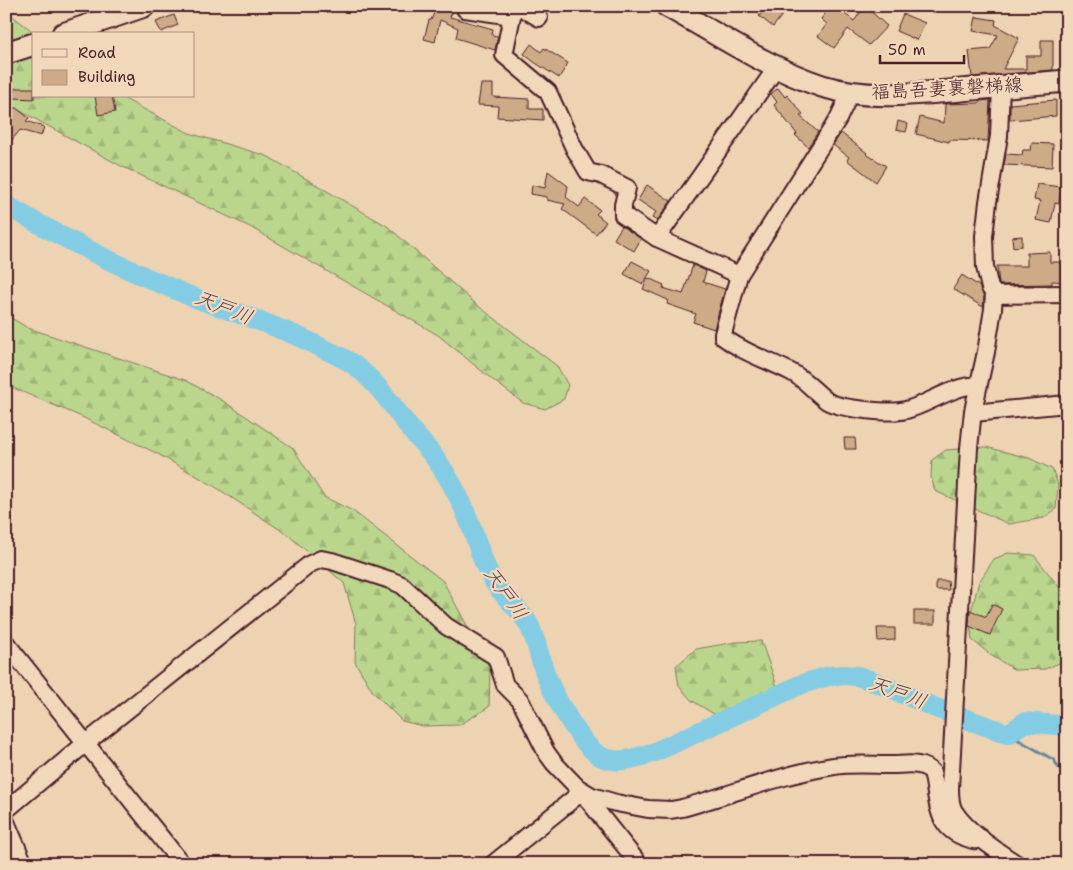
<svg xmlns="http://www.w3.org/2000/svg" width="1073" height="870" font-family="'Shantell Sans','Klee One',sans-serif">
	<defs>
		<pattern id="forest-firs" width="22" height="20" patternUnits="userSpaceOnUse" patternTransform="scale(1.25)"><rect width="22" height="20" fill="#bad68d"/><path d="M5 1l3.5 6h-7zM16 11l3.5 6h-7z" fill="#a1b77a"/></pattern>
	</defs>
	<rect width="100%" height="100%" fill="#eed3b2"/>
	<filter id="ink" filterUnits="userSpaceOnUse"><feTurbulence type="fractalNoise" baseFrequency=".02" numOctaves="2"/><feDisplacementMap in="SourceGraphic" scale="10" xChannelSelector="R" yChannelSelector="G"/><feConvolveMatrix kernelMatrix="1 2 1 2 8 2 1 2 1" color-interpolation-filters="sRGB"/></filter>
	<g filter="url(#ink)">
		<g fill="url(#forest-firs)" stroke="#827a5c">
			<polygon points="6,11 36,34 34,34 34,96 119,96 189,133 267,156 387,226 477,305 557,366 568,385 564,399 545,409 523,403 489,377 438,335 250,227 121,166 6,103"/>
			<polygon points="6,315 28,328 185,380 220,399 293,448 324,497 353,511 443,581 490,668 489,707 459,725 422,726 402,721 373,692 355,662 356,624 344,583 288,535 214,486 158,454 82,417 6,385"/>
			<polygon points="986,447 1029,458 1052,469 1058,484 1056,509 1044,518 1009,524 935,491 931,477 932,460 946,450"/>
			<polygon points="1008,553 1034,555 1063,592 1067,633 1064,661 1045,669 1015,670 992,656 972,640 969,619 979,582 994,559"/>
			<polygon points="761,641 776,683 777,696 763,710 737,716 714,714 691,700 679,686 676,666 696,649 736,642"/>
		</g>
		<g fill="none" stroke-linecap="round" stroke-linejoin="round">
			<polyline stroke="#6c8799" stroke-width="3" points="1008,734 1054,760 1058,767 1067,773"/>
			<path stroke="#83cce3" stroke-width="20" d="M 6,205 C 65,240 126,270 190,296 C 235,313 283,327 326,350 C 335,354 346,359 354,365 C 379,384 390,403 408,426 C 416,437 427,447 435,458 C 450,478 462,502 471,526 C 477,542 481,558 489,573 C 498,593 517,605 528,623 C 537,640 539,658 546,675 C 553,695 583,749 602,757 C 619,765 638,757 655,752 L 802,684 L 829,676 L 844,675 L 858,676 L 880,684 L 936,708 L 1008,734 L 1025,722 L 1067,726"/>
		</g>
		<g fill="#cdab86" stroke="#4a1f2b">
			<polygon points="437,6 455,6 450,17 493,29 492,35 498,36 495,50 456,38 458,28 440,20 435,42 424,39 429,20 431,20"/>
			<polygon points="767,6 789,6 773,27 759,16"/>
			<polygon points="831,6 835,6 854,21 865,6 887,26 869,45 848,29 834,48 818,36 827,24 821,19"/>
			<polygon points="903,14 925,23 917,40 896,31"/>
			<polygon points="174,15 178,25 161,32 156,22"/>
			<polygon points="976,17 996,20 995,25 1019,38 1003,69 1026,69 1026,56 1041,56 1041,40 1053,40 1053,70 972,77 969,51 990,49 998,35 973,31"/>
			<polygon points="531,44 541,52 544,48 568,63 559,78 534,62 524,54"/>
			<polygon points="481,84 493,84 493,97 529,99 529,109 543,109 543,120 497,117 498,106 478,105"/>
			<polygon points="15,88 34,88 34,99 14,98"/>
			<polygon points="778,88 785,97 787,95 803,114 800,116 818,132 808,147 795,135 797,134 774,105 777,102 771,94"/>
			<polygon points="95,96 112,96 115,112 98,115"/>
			<polygon points="988,100 990,100 988,141 949,140 949,142 916,134 920,117 944,123 945,104 979,103 980,101"/>
			<polygon points="1056,100 1056,116 1010,120 1010,104"/>
			<polygon points="15,107 29,118 26,121 44,127 41,136 20,130 12,140 6,135 6,119"/>
			<polygon points="898,121 908,124 906,132 896,130"/>
			<polygon points="841,133 867,153 866,154 886,166 876,182 847,160 849,157 833,145"/>
			<polygon points="1032,143 1053,144 1052,167 1004,165 1006,154 1022,155 1023,150 1031,150"/>
			<polygon points="548,171 568,186 566,197 579,207 585,199 600,210 596,214 606,222 596,234 562,209 565,204 547,200 547,197 531,194 532,185 545,188"/>
			<polygon points="1037,184 1061,187 1059,204 1055,203 1051,223 1036,220 1040,201 1034,200"/>
			<polygon points="647,185 671,201 657,221 652,218 656,212 638,200"/>
			<polygon points="622,226 641,239 634,251 614,239"/>
			<polygon points="1022,236 1022,246 1013,247 1012,237"/>
			<polygon points="1050,252 1050,262 1067,262 1067,282 1052,281 1052,284 1000,285 999,284 997,266 1027,266 1027,253"/>
			<polygon points="632,261 651,271 643,284 624,274"/>
			<polygon points="693,265 706,271 703,282 725,289 714,329 693,322 696,314 667,304 668,300 643,289 648,278 664,285 663,288 683,294"/>
			<polygon points="962,275 979,286 984,296 983,307 953,289"/>
			<polygon points="844,438 855,438 856,449 845,449"/>
			<polygon points="936,581 948,581 949,590 936,590"/>
			<polygon points="992,604 1002,609 990,635 969,626 970,610 986,617"/>
			<rect x="914" y="611" width="21" height="13"/>
			<polygon points="877,628 895,628 895,640 878,641"/>
		</g>
		<g fill="none" stroke-linecap="round" stroke-linejoin="round">
			<g stroke="#4a1f2b" stroke-width="20">
				<g id="minor">
					<polyline points="514,6 504,55 548,92 574,148 588,172 601,175 627,188 623,205 623,215 657,238 739,275"/>
					<polyline points="519,6 539,18"/>
					<polyline points="465,9 512,16"/>
					<path d="M 1001,86 L 999,136 L 988,202 L 984,236 L 985,267 L 990,288 L 994,293 L 993,309 L 986,352 L 973,411 L 969,448 L 950,788 C 950,795 950,804 954,811 C 966,831 997,851 1017,864"/>
					<path d="M 850,92 L 847,100 L 838,119 L 739,275 L 723,334 L 723,337 C 744,353 768,360 791,372 C 805,379 815,392 827,401 C 840,409 891,414 906,410 C 930,404 954,384 978,386"/>
					<polyline points="657,238 777,67"/>
					<polyline points="994,295 1067,294"/>
					<polyline points="973,413 1067,404"/>
					<polyline points="6,643 182,864"/>
					<path d="M 6,810 L 86,743 L 310,564 L 321,559 L 332,561 L 390,580 L 402,585 L 446,626 L 496,657 L 505,685 L 520,700 L 546,752 L 554,763 L 577,787 L 592,796 L 616,803 L 648,809 L 671,810 L 682,808 C 733,794 782,774 834,766 C 853,763 873,765 892,765 C 905,765 922,761 932,772 C 939,798 933,828 967,838 C 972,840 977,842 981,838"/>
					<polyline points="6,822 24,864"/>
					<polyline points="493,864 583,791 584,795 639,864"/>
				</g>
			</g>
			<g stroke="#4a1f2b" stroke-width="25">
				<g id="major">
					<path d="M 667,6 C 718,34 767,68 822,86 C 867,100 915,94 961,90 C 996,87 1032,84 1067,81"/>
					<polyline points="63,34 144,6"/>
					<polyline points="6,53 34,44"/>
				</g>
			</g>
			<use href="#minor" stroke="#f2d8ba" stroke-width="16"/>
			<use href="#major" stroke="#f2d8ba" stroke-width="21"/>
		</g>
	</g>
	<g text-anchor="middle" dominant-baseline="central" stroke-width="4.5" stroke-linejoin="round" paint-order="stroke">
		<g font-size="19" fill="#4a1f2b" stroke="#f2d8ba">
			<text transform="translate(947 88) rotate(-3)">福島吾妻裏磐梯線</text>
		</g>
		<g font-size="20" font-style="italic" fill="#554250" stroke="#f2d8ba">
			<text transform="translate(224 307) rotate(22)">天戸川</text>
			<text transform="translate(506 593) rotate(55)">天戸川</text>
			<text transform="translate(898 692) rotate(20)">天戸川</text>
		</g>
	</g>
	<rect width="1073" height="870" fill="none" stroke="#f2d8ba" stroke-width="25"/>
	<rect x="12" y="12" width="1048" height="845" fill="none" stroke="#4a1f2b" stroke-width="2" filter="url(#ink)"/>
	<rect x="32" y="32" width="162" height="65" fill="#f2d8ba" stroke="#af8e81"/>
	<rect x="42" y="49" width="25" height="8" fill="#f2d8ba" stroke="#af8e81"/>
	<text x="78" y="58" font-size="15" fill="#4a1f2b">Road</text>
	<rect x="42" y="70" width="25" height="15" fill="#cdab86" stroke="#af8e81"/>
	<text x="78" y="82" font-size="15" fill="#4a1f2b">Building</text>
	<path d="M880 55v8h84v-8" fill="none" stroke="#4a1f2b" stroke-width="2.5"/>
	<text x="888" y="55" font-size="15" fill="#4a1f2b" stroke="#f2d8ba" stroke-width="4" paint-order="stroke">50 m</text>
</svg>
